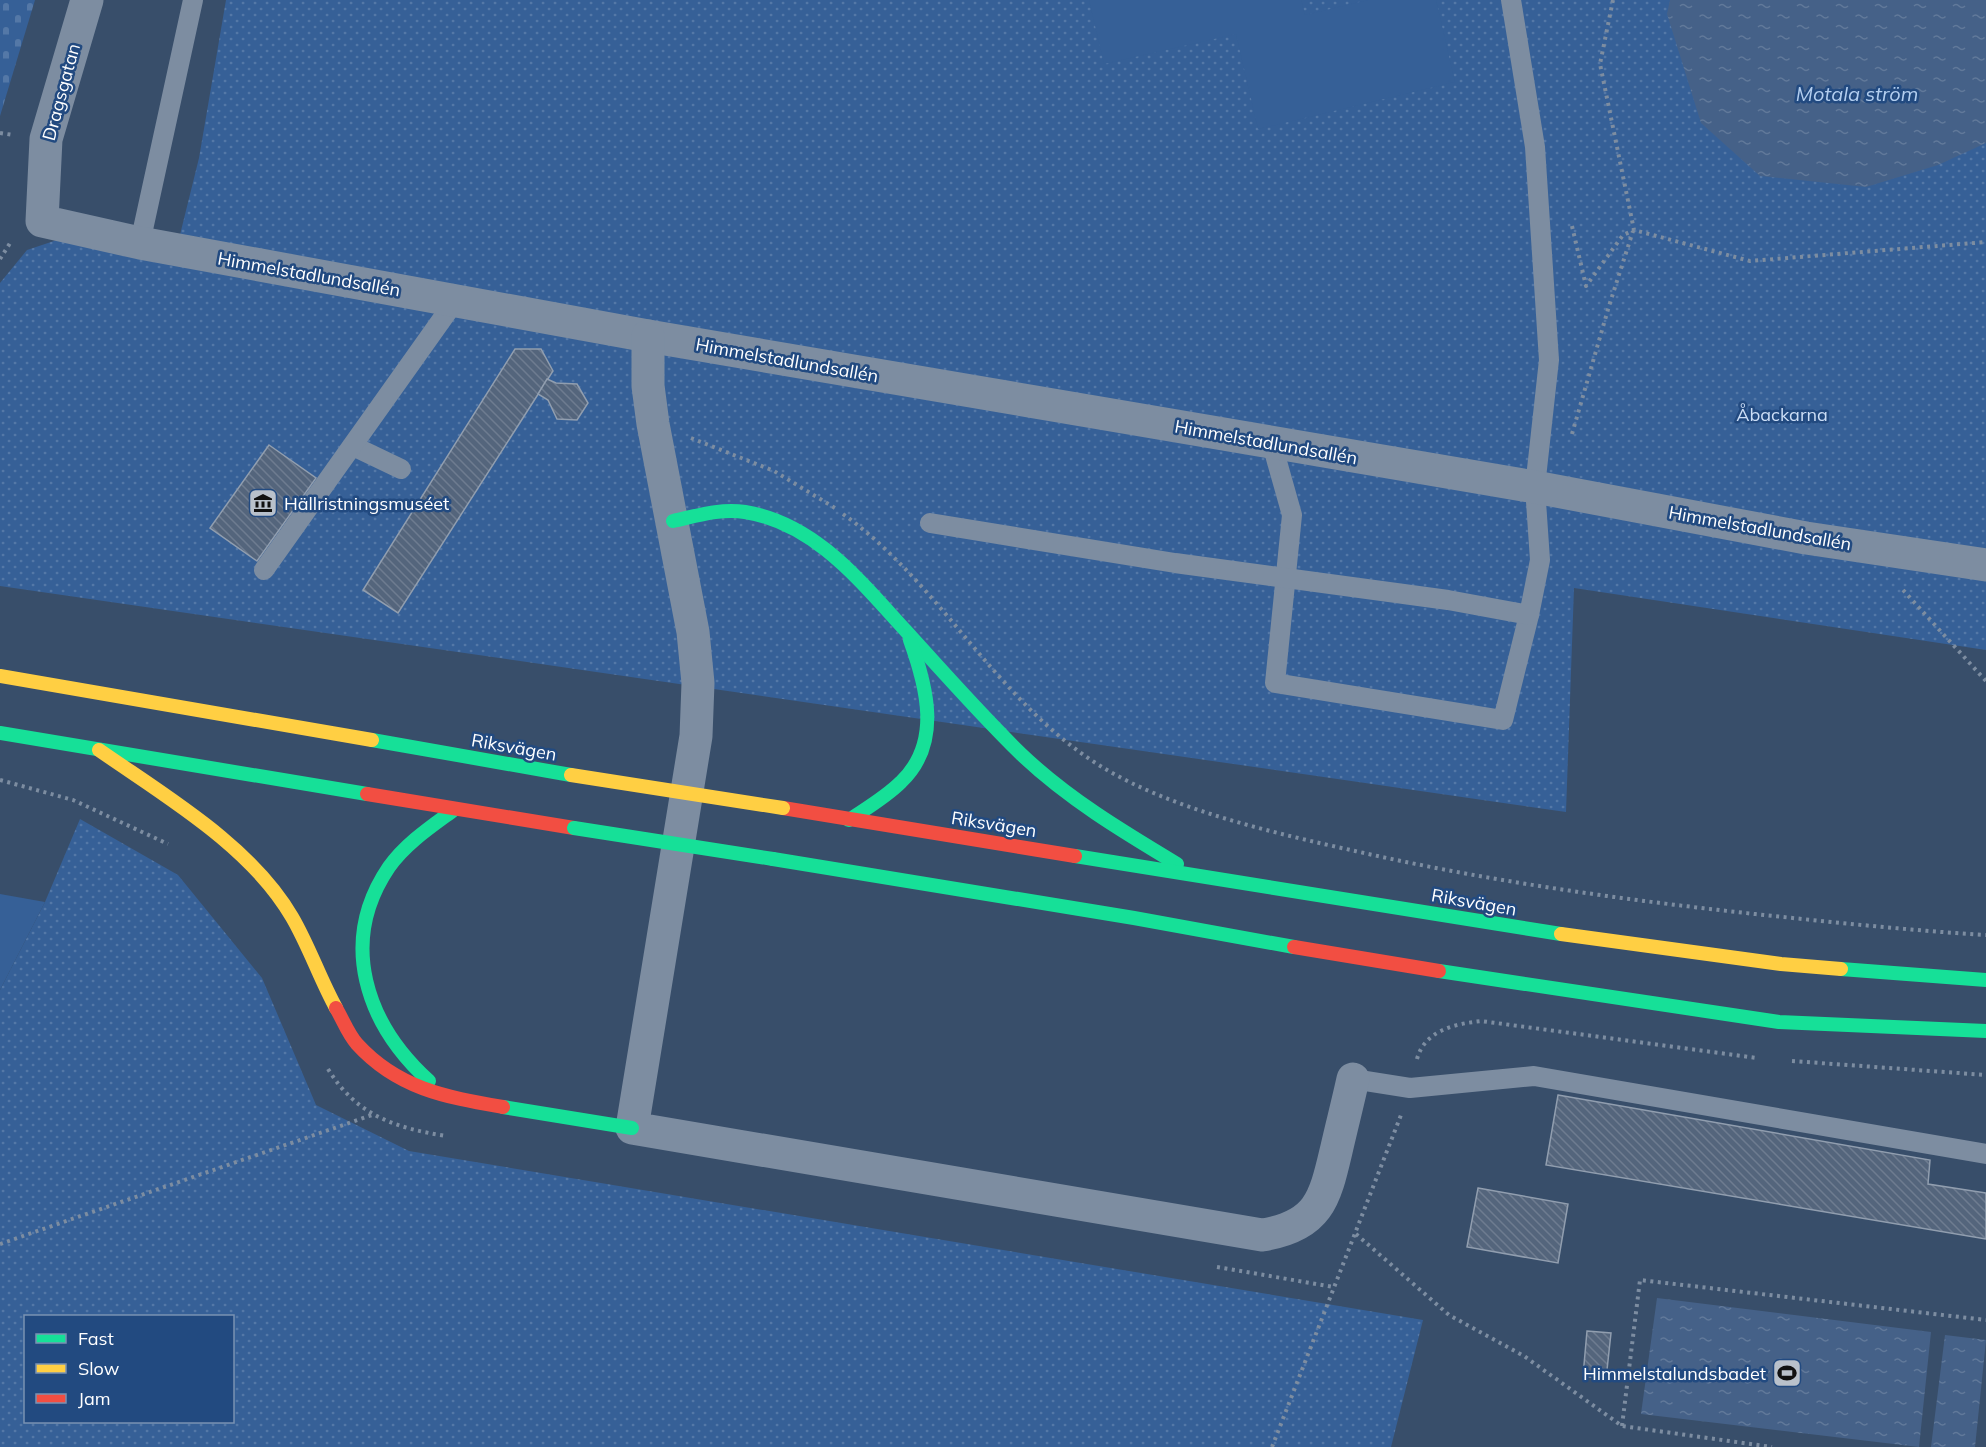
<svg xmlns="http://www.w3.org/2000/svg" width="1986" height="1447" font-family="Mulish,sans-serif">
	<defs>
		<pattern id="grass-dots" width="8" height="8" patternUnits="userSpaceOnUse" patternTransform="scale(1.5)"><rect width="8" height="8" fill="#366097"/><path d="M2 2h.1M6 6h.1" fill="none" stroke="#5478a7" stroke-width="1.8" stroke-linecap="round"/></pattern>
		<pattern id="cemetery-stones" width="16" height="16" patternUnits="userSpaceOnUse" patternTransform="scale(1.5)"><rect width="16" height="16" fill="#366097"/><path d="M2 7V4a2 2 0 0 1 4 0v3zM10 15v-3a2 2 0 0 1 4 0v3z" fill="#5478a7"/></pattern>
		<pattern id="water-ripples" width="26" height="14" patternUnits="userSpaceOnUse" patternTransform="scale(1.5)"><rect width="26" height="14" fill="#456188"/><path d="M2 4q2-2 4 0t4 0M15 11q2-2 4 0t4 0" fill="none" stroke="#61799a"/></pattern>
		<pattern id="building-back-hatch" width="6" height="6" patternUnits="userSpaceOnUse" patternTransform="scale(1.5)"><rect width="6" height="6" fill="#54657c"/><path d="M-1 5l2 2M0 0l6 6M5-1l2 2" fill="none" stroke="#6e7c90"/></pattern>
	</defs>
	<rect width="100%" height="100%" fill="#384e6a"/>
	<g fill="url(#grass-dots)" fill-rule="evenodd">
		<polygon points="226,0 1986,0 1986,650 1574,588 1566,812 0,586 0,283 27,250 60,239 175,255 199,158"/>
		<path d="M 80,819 L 178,875 L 262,978 L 316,1105 L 409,1151 L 1423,1320 L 1391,1447 L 0,1447 L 0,990 L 45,902 ZM 26,1316 L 232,1316 L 232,1422 L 26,1422 Z"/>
	</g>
	<polygon fill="url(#cemetery-stones)" points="0,0 35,0 0,116"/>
	<g fill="#366097">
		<polygon points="1089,0 1301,0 1305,15 1368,0 1436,0 1455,82 1258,129 1236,34 1104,64"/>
		<polygon points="0,894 45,902 0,990"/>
	</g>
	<g fill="url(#water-ripples)">
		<polygon points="1670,0 1986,0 1986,143 1938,165 1866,187 1760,176 1701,123 1667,14"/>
		<polygon points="1657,1298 1931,1332 1919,1447 1641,1414"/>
		<polygon points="1945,1335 1986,1340 1975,1447 1931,1447"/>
	</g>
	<g fill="url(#building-back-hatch)" stroke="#919eaf" stroke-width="1.5">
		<polygon points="515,349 541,349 553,371 398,613 363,590"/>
		<polygon points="547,379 556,383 577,384 588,403 577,420 557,419 548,400 538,394"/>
		<polygon points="269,445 316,478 257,561 210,528"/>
		<polygon points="1558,1095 1930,1160 1928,1184 1986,1193 1986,1239 1546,1165"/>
		<polygon points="1478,1188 1568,1204 1558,1263 1467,1247"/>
		<polygon points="1587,1331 1611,1333 1606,1379 1583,1376"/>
	</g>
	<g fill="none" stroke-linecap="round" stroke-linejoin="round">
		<g stroke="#7d8da1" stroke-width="4" stroke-dasharray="3 4.5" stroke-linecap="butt">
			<polyline points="1613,0 1600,64 1634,230 1750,261 1986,242"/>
			<polyline points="0,133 13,135"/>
			<polyline points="1572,226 1586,286 1623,235 1634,230"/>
			<polyline points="0,259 12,240"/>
			<polyline points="1572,434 1609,306 1633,231"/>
			<polyline points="691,438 774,471 835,508"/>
			<path d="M 843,514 C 942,585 997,703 1102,767 C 1173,810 1274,833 1355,851 C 1496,883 1639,902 1783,917 C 1851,924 1918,931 1986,935"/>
			<polyline points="1903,590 1986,681"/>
			<polyline points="0,780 73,800 168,844"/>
			<path d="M 1417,1059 C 1425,1030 1455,1024 1481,1021 L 1757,1058"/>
			<polyline points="1792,1061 1986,1075"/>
			<path d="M 328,1069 C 356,1115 395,1128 446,1136"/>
			<polyline points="1356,1234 1449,1315 1524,1356 1622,1426 1772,1447"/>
			<polyline points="0,1244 372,1115"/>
			<polyline points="1217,1267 1334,1287"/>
			<polyline points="1622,1426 1640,1280 1986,1320"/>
			<polyline points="1272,1447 1401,1115"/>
		</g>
		<g stroke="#7d8da1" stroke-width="20">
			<polyline points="140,243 193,0"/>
			<polyline points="1272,444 1292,515 1275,683 1503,720 1529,615"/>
			<polyline points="353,446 401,469"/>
			<polyline points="930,523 1175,563 1448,600 1529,615 1540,560 1535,487 1549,360 1535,147 1511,0"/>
			<polyline points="264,570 455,301"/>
			<polyline points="1353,1079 1410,1088 1534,1076 1986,1154"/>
		</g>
		<g stroke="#7d8da1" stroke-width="33">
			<polyline points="87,0 46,139 42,221 140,243 648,336 1535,487 1806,538 1986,565"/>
			<path d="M 648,336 L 648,386 L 653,424 L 693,632 L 698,683 L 696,736 L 632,1128 L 1262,1235 C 1320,1226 1325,1198 1337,1147 C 1342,1125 1348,1102 1353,1079"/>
		</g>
		<g stroke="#16e098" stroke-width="14">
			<path d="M 673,521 C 696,516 721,508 745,512 C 815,523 861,582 906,631 C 944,673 981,715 1021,754 C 1067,798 1122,831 1177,864"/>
			<polyline points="0,733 367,794"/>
			<polyline points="372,740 571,775"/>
			<path d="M 849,820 C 867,808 886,797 901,782 C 942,743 927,687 910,640"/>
			<polyline points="1075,856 1561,934"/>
			<polyline points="773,859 1134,918 1294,947"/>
			<polyline points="1841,969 1986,980"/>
			<polyline points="1439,971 1779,1022 1986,1031"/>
			<path d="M 429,1081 C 366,1024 338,942 389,867 C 406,843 432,826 455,809"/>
			<polyline points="503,1107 632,1128"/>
		</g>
		<g stroke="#ffcf43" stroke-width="14">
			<polyline points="0,676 372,740"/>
			<path d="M 99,750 C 165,796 251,846 292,917 C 309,946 320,979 336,1008"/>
			<polyline points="1561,934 1781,964 1841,969"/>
		</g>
		<g stroke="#f24e42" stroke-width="14">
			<polyline points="367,794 574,828"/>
			<polyline points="783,808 1075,856"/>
			<polyline points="1294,947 1439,971"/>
			<path d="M 336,1008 C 343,1020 348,1034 357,1044 C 398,1089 446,1097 503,1107"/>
		</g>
		<polyline stroke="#16e098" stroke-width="14" points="574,828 773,859"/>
		<polyline stroke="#ffcf43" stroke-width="14" points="571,775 783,808"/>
	</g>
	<defs>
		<g id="museum-square" transform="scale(1.5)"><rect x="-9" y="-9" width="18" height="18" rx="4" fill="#b9c1cb" stroke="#224a80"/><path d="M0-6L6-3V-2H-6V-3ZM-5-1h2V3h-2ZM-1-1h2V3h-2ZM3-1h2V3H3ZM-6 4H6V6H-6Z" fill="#111"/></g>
		<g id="stadium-square" transform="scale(1.5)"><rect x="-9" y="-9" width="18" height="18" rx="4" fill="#b9c1cb" stroke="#224a80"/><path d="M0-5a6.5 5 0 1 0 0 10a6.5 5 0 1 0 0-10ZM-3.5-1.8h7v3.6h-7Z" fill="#111"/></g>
	</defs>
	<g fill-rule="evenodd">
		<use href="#museum-square" x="263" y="503"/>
		<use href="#stadium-square" x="1787" y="1373"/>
	</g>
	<g text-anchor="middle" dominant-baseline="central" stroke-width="5" stroke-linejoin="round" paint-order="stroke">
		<g font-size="18" fill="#fff" stroke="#224a80">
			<text transform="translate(61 92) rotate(-75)">Dragsgatan</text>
			<text transform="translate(309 274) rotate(10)">Himmelstadlundsallén</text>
			<text transform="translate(787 360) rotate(10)">Himmelstadlundsallén</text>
			<text transform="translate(1266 442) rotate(10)">Himmelstadlundsallén</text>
			<text transform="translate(1760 528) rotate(10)">Himmelstadlundsallén</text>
			<text transform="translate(514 747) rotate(10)">Riksvägen</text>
			<text transform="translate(994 824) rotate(9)">Riksvägen</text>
			<text transform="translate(1474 902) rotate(10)">Riksvägen</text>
		</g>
		<g font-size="18" fill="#ccdef6" stroke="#224a80">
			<text x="1782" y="414">Åbackarna</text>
		</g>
		<g font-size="18" fill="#fff" stroke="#224a80" text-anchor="start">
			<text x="284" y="503">Hällristningsmuséet</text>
			<text x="1766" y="1373" text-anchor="end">Himmelstalundsbadet</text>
		</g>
		<g font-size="20" font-style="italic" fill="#b3ceef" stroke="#224a80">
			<text x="1857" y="93">Motala ström</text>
		</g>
	</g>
	<rect x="24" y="1315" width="210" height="108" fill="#224a80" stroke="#7a92b3" stroke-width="1.5"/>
	<rect x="36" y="1334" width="30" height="9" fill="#16e098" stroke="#7a92b3" stroke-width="1.5"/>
	<text x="78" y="1345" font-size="18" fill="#ffffff">Fast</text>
	<rect x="36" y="1364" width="30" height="9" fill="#ffcf43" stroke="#7a92b3" stroke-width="1.5"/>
	<text x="78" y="1375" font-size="18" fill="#ffffff">Slow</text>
	<rect x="36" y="1394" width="30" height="9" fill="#f24e42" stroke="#7a92b3" stroke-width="1.5"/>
	<text x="78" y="1405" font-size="18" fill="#ffffff">Jam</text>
</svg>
